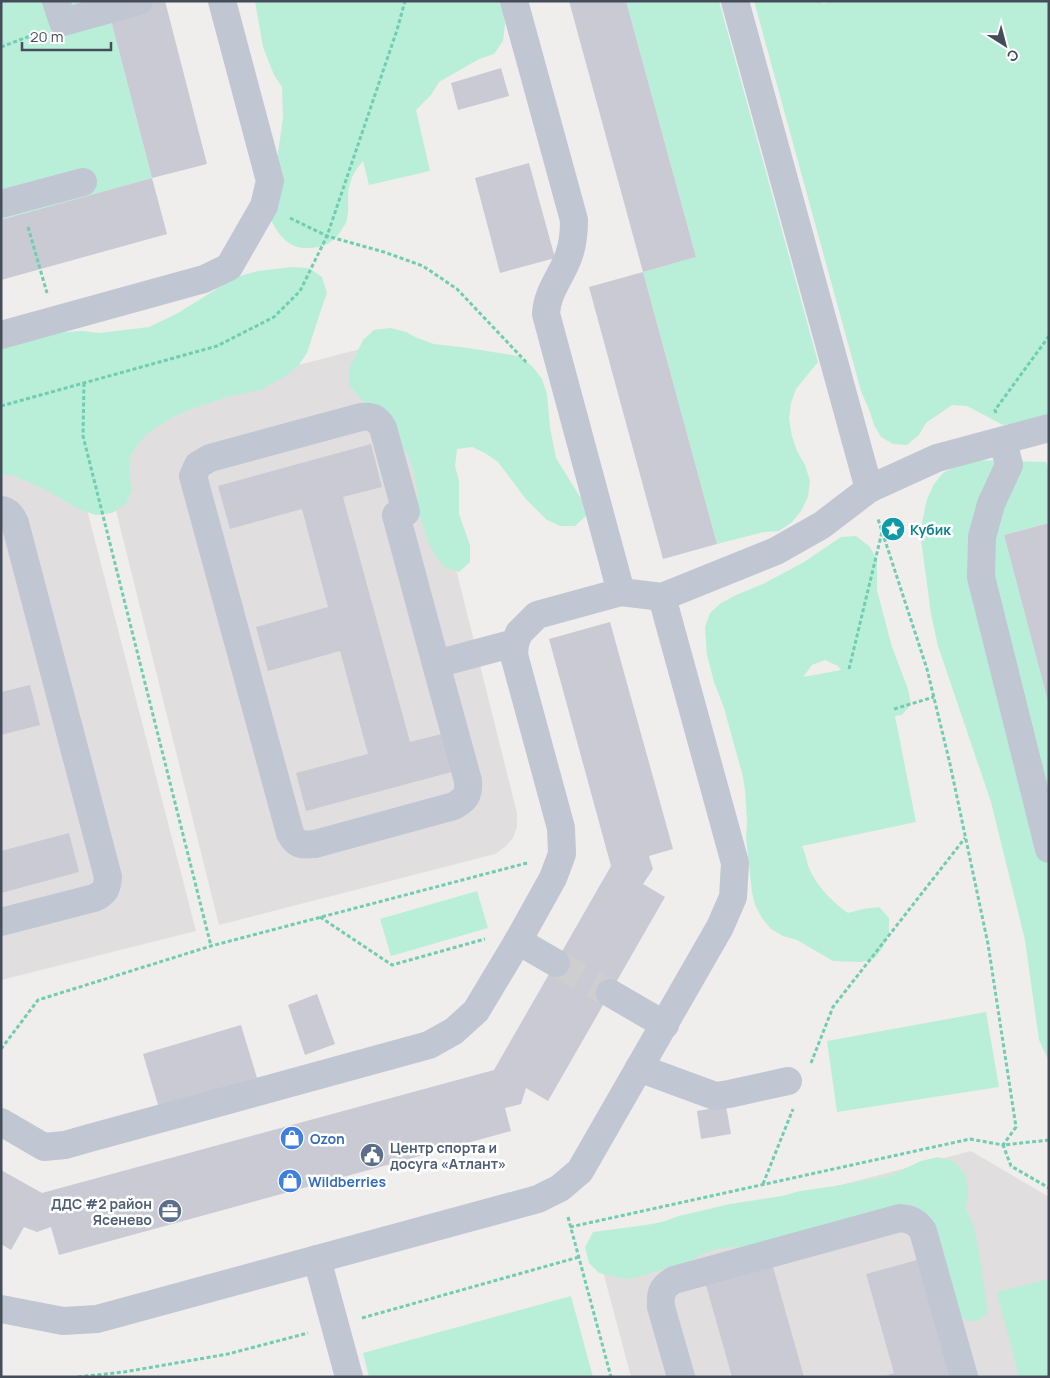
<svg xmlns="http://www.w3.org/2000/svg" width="1050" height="1378" font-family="Manrope,sans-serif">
	<rect width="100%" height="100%" fill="#f0eded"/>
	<g fill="#e1dedf">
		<polygon points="372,346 406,369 517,813 517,827 513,838 505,847 495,854 219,925 93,418"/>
		<polygon points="65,425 196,931 1,980 1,441"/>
		<polygon points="971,1151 1049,1197 1049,1377 631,1377 597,1249"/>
	</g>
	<g fill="#b9efd9" fill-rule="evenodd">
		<polygon points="1,1 106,1 152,178 3,220 1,219"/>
		<path d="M 255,1 L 503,1 L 505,24 L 503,41 L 494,54 L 479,59 L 439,82 L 431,95 L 416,110 L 430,171 L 369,185 L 363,161 C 357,168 352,175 350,184 C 346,195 350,208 347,219 C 347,222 344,226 342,229 C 334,244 321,249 304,248 C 286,247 276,231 269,216 L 283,118 L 282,87 L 274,75 L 263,47 Z"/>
		<polygon points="626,1 719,1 818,362 796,389 791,403 789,419 792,436 797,451 805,465 810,481 808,497 801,511 792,522 779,531 764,532 717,544 643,272 696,257"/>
		<polygon points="754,1 822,1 823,4 831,1 1049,1 1049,418 1032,422 1003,425 967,406 952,405 926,423 919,435 907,445 893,444 881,437 874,425 870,412 861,391"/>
		<polygon points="292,267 309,268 322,277 327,293 322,307 307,353 298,366 287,375 261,390 230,396 186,411 173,417 148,433 138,444 129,458 129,474 132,489 126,504 112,513 96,515 81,510 42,488 14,476 1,474 1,347 50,335 66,332 83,331 99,333 149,327 178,313 236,277 258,271"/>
		<polygon points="391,328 406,332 417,338 434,344 468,348 518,356 532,366 542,379 547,394 550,427 556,458 582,500 586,516 575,526 560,526 547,520 525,498 498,462 485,453 472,447 457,449 455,466 459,481 459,514 470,545 470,562 459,572 444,567 435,555 428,542 419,514 416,483 412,467 407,453 399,441 380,417 359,397 349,384 349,369 363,340 374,330"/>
		<polygon points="969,460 1046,462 1049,470 1049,523 1004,535 1049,703 1049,1061 1039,1040 1025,940 991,802 938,646 931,614 920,532 927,499 934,484 943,473"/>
		<path d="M 856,536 L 869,546 L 877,559 L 877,590 L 892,647 L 908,689 L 911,704 L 902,715 L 895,716 L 916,822 L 802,846 C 805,852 806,858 808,865 C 814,883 832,902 848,913 L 863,909 L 879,907 L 889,918 L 889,933 L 883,947 L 875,958 L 862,962 L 833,961 L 797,940 L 783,936 L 771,929 L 762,918 L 755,905 L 752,892 L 746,837 L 747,823 L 745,790 L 743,777 L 724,708 L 714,682 L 707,655 L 705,627 L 710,613 L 721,603 L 736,595 L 763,584 L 804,562 L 841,537 ZM 825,660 L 838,666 L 841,670 L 803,677 L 812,665 Z"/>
		<polygon points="477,891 488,928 391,956 380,919"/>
		<polygon points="986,1012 999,1087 837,1112 827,1041"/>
		<polygon points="938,1157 955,1162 966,1176 968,1192 966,1209 973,1225 977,1242 988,1312 978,1321 968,1321 960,1317 926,1223 755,1246 720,1248 705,1253 691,1261 630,1279 615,1277 599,1273 589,1263 585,1247 593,1232 646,1225 662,1222 679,1216 730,1204 782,1196 800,1191 835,1186 889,1176 921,1161"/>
		<polygon points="1049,1279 1049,1377 1019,1377 997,1292"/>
		<polygon points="571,1296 593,1377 369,1377 363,1353"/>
	</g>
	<g fill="#c9cad3">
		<polygon points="106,1 165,1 207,164 152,178"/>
		<polygon points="569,1 626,1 696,257 643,272"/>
		<polygon points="501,68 509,96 458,110 451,83"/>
		<polygon points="529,163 555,258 500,273 475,178"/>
		<polygon points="152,178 167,234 1,280 1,220"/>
		<polygon points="643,272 717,544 663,559 589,287"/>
		<polygon points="371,444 382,487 343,497 410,742 449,732 459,770 306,811 296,773 368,754 340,651 268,671 256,627 328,607 302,509 230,529 218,486"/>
		<polygon points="1049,523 1049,701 1048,701 1004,535"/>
		<polygon points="610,622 673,849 649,856 653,869 643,884 665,897 548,1101 526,1088 521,1104 505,1108 511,1131 59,1255 51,1227 37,1232 24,1227 11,1250 1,1244 1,1170 42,1193 494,1070 611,866 549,639"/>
		<polygon points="30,685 40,725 1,735 1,692"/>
		<polygon points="69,833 79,872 1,893 1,851"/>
		<polygon points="317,994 335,1044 305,1055 288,1005"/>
		<polygon points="241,1025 257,1078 159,1108 143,1054"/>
		<polygon points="726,1106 731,1134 701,1139 697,1111"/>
		<polygon points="917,1260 950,1377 882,1377 894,1373 866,1274"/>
		<polygon points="773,1267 804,1377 732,1377 706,1285"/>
	</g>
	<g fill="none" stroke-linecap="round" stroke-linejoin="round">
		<polyline stroke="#cecdd0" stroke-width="28" stroke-dasharray="28 14" stroke-linecap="butt" points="556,963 610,993"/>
		<g stroke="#71cdb2" stroke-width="3" stroke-dasharray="4 2.5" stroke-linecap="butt">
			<polyline points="1,47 38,33"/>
			<polyline points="290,218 327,236 384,252 423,266 457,289 528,364"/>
			<polyline points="28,227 47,293"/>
			<polyline points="84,383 83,436 211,946"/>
			<polyline points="1,406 217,346 274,317 300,291 327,236 397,30 405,1"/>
			<polyline points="996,413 995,410 1049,336"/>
			<polyline points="849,669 882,532"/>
			<polyline points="894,709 934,697"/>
			<polyline points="320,917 392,965 485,939"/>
			<polyline points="1,1049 38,1000 211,946 527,863"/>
			<polyline points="811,1063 833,1007 965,838"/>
			<polyline points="1049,1140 1003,1145 1011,1166 1049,1188"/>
			<polyline points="763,1184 793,1109"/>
			<polyline points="568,1217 611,1377"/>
			<polyline points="570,1227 970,1139 1003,1145 1016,1127 988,944 950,764 927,669 878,519"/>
			<polyline points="362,1318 579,1257"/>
			<polyline points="78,1377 124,1372 228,1354 308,1333"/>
		</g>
		<g stroke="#c0c6d2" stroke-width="28">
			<polyline points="56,1 63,22 139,1"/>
			<path d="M 514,1 L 574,220 C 574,233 573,244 569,255 C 562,276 547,291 546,314 L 621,592"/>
			<polyline points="1,204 83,182"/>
			<polyline points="1,335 204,279 229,267 264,206 270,181 222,1"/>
			<polyline points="1003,441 1009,465 991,504 982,537 981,577 1049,849"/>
			<polyline points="869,489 937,458 1049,428"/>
			<path d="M 1,510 C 9,511 12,517 15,523 L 108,877 C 107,889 105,893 94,898 L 1,922"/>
			<path d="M 436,664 L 396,515 L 406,512 L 383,428 C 377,418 373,416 361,417 L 210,458 L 198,465 L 193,476 L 290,833 C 297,846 301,845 315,844 L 454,806 C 466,799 469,795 468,781 L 436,664 L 515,643"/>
			<polyline points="518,941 556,963"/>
			<polyline points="610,993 665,1025"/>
			<polyline points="639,1068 715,1096 729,1094 788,1081"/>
			<polyline points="1,1122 44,1147 65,1145 86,1139 429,1045 454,1031 476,1011 518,941 553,878 562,854 561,828 514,655 515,643 519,633 537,615 621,592 662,597 776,551 822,525 869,489 735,1"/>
			<polyline points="317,1259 349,1377"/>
			<polyline points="1,1309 63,1321 97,1319 538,1199 560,1188 580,1171 720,927 733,897 735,863 662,597"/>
			<path d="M 681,1377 L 661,1307 C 660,1293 662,1287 674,1280 L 900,1218 C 911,1219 917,1222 923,1231 L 964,1377"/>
		</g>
	</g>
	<defs>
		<g id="sight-disc" transform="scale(1.25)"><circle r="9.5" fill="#0f9aa8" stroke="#fff"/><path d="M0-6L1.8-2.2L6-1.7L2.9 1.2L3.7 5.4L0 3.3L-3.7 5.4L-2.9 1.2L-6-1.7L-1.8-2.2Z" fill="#fff"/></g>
		<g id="shop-disc" transform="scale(1.25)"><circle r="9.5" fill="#3f7fe0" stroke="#fff"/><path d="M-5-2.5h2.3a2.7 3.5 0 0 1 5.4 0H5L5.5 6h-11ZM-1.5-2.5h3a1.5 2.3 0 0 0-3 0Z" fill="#fff"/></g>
		<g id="civic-disc" transform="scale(1.25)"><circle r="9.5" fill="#5c6f8a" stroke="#fff"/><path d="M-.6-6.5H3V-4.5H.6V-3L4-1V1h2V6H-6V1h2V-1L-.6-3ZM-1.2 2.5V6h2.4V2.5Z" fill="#fff"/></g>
		<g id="office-disc" transform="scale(1.25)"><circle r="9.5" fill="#5c6f8a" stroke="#fff"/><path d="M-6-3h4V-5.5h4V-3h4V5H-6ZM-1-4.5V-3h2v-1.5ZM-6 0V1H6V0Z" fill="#fff"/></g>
	</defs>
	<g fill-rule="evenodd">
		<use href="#sight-disc" x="893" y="529"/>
		<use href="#shop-disc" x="292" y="1138"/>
		<use href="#civic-disc" x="372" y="1155"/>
		<use href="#shop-disc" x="290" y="1181"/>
		<use href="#office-disc" x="170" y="1211"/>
	</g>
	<g text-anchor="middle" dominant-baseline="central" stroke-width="5" stroke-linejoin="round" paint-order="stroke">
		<g font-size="14" font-weight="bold" fill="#0d838f" stroke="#fff" text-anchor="start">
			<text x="910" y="529">Кубик</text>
		</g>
		<g font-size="14" font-weight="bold" fill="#366cbe" stroke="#fff" text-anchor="start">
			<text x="310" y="1138">Ozon</text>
			<text x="308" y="1181">Wildberries</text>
		</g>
		<g font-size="14" font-weight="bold" fill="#4e5e75" stroke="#fff" text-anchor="start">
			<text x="390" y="1147">Центр спорта и<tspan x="390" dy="16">досуга «Атлант»</tspan></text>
			<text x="152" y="1203" text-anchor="end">ДДС #2 район<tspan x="152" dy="16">Ясенево</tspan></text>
		</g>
	</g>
	<rect width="1050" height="1378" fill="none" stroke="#454c5a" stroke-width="5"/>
	<g transform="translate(1005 45) rotate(144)" stroke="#ffffff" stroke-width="4" paint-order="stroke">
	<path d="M0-4L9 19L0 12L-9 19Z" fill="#454c5a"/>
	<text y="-8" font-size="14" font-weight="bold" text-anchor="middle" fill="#454c5a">С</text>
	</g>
	<path d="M22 42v8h89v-8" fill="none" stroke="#454c5a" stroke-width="2.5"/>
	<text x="30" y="42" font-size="15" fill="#454c5a" stroke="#ffffff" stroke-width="4" paint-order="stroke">20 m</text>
</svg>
